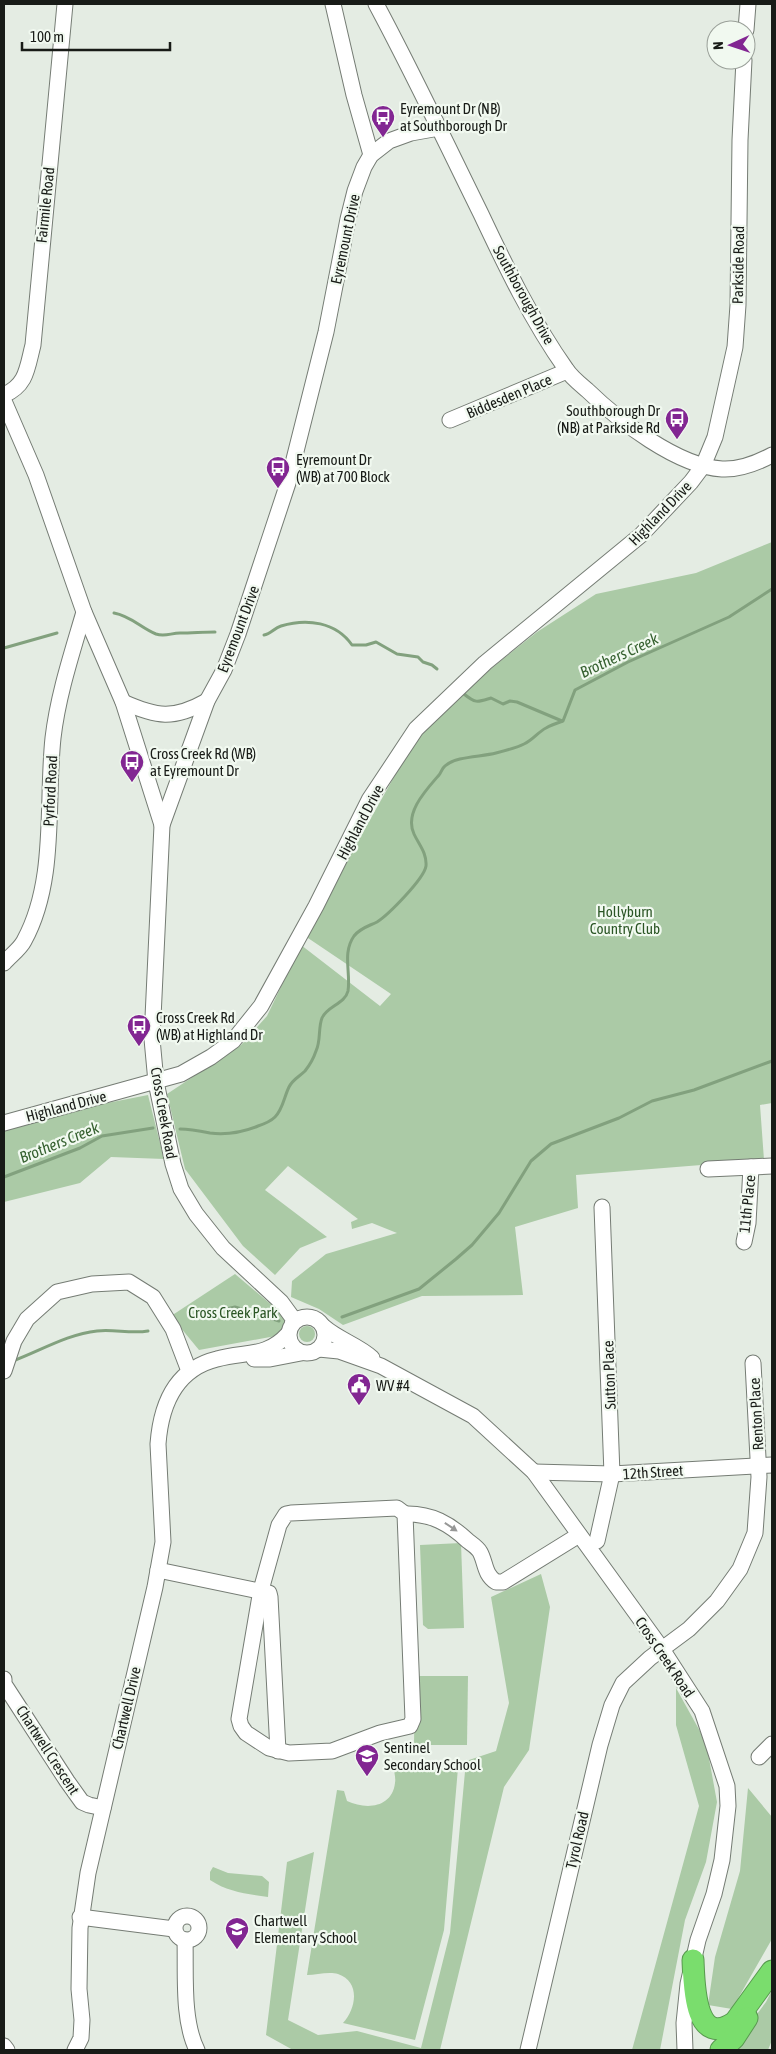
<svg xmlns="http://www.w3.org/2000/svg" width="776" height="2054" font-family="'Asap Condensed',sans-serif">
	<rect width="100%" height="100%" fill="#e4ece3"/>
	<g fill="#abcaa6">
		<polygon points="772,542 772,1103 760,1105 764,1160 576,1175 578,1208 515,1227 523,1295 422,1296 343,1325 319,1309 291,1297 292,1281 326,1254 397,1233 372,1223 352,1229 351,1222 358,1219 288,1166 265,1190 327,1237 300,1248 275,1275 243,1246 185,1169 167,1094 241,1045 267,1016 301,945 380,1006 391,994 305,936 399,768 435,713 537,632 596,594 696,573"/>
		<polygon points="148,1095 164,1159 111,1157 80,1183 4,1202 4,1130 92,1106"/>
		<polygon points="235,1274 287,1318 286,1330 281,1335 199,1350 171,1316"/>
		<circle cx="307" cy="1334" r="8"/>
		<polygon points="461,1543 464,1628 428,1629 423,1625 420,1545"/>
		<polygon points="541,1574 550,1607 529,1750 504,1787 440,2050 293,2050 266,2035 287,1862 314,1852 288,2020 318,2035 357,2031 421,2048 450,1933 466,1761 496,1751 509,1703 491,1597"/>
		<polygon points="415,1676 468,1676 467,1745 414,1745"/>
		<polygon points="676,1688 706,1742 717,1802 706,1862 685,1920 660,2050 632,2050 699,1806 676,1725"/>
		<path d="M 393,1766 L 458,1768 L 444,1930 L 415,2040 L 343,2023 C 356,2009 361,1982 338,1974 C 329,1971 316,1975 307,1975 L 337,1790 L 344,1791 L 347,1801 C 366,1810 392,1808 395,1783 C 396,1778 394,1771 393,1766 Z"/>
		<polygon points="748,1788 772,1817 772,1939 732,2009 708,2005 715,1957 740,1871"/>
		<path d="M 213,1867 L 228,1873 L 262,1876 L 269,1882 L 268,1897 C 247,1894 228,1892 210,1880 L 210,1872 Z"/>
		<polygon points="772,1990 772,2040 768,2050 730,2050 766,2002"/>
	</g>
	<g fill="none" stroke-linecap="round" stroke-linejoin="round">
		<g stroke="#82a17e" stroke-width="3">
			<path d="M 114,613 C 131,616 141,628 156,634 C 165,637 171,633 180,633 C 192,633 203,632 215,632"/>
			<path d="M 264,635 C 271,634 274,628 281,626 C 307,618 336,622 352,645 L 366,645 L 376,642 L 397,654 L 418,657 L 423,662 L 432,665 L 437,669"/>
			<polyline points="4,648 57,633"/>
			<path d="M 464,694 C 476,704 478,702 491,698 L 503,704 L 510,701 L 517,702 L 562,721"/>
			<path d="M 180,1129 C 190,1129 200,1131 210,1133 C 226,1135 243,1132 258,1126 C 264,1124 270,1122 275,1117 C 283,1109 284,1097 289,1087 C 293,1079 299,1077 305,1071 C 309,1066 314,1057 316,1051 C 321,1041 318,1028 322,1018 C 327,1006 345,1004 348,991 C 351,973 342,953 354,936 C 360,928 369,926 377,922 C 388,915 424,879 426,866 C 427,853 419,845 414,834 C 404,813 426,790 439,775 C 441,773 442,768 445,766 C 456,756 481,757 496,753 C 504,751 516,748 524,744 C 533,740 538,732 546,728 C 551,725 557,723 563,721 L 575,690 L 628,662 L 729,617 L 772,589"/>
			<polyline points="4,1177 80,1148 102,1136 153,1128"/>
			<polyline points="195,1316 235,1307 279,1321"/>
			<polyline points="342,1317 419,1289 456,1259 472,1245 499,1213 531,1161 551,1144 619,1118 652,1101 694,1090 772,1061"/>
			<path d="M 13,1361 C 40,1351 68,1334 97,1331 C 114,1329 131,1334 148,1331"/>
		</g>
		<g stroke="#757c74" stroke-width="17">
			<g id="minor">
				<polyline points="333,4 354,95 371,155"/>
				<path d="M 376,4 C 413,73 446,143 481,214 C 506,267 532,321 566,369 C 571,377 580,384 587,390 C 619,421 677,466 722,469 C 740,470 757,463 772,455"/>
				<polyline points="746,30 748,4"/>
				<path d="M 4,395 C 27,385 27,368 33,345 L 65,4"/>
				<polyline points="4,401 36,475 84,612 123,702 162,825"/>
				<polyline points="450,420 567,371"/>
				<path d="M 123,702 C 157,717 173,720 207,701"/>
				<path d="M 4,963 C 10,956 20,949 24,941 C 57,881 46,804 53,738 C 58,695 72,653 84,612"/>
				<polyline points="4,1123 181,1074 211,1057 233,1041 261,1006 316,906 369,800 416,729 485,663 641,535 691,482 703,466 715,437 735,347 738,305 740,140 744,60"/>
				<polyline points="708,1169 772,1166"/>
				<polyline points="744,1242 748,1223 751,1167"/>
				<circle cx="307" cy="1335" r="18"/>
				<polyline points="293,1323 292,1317 281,1302 223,1248 196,1214 181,1189 173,1164 156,1082 152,1039 162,825 207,701 224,670 238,634 288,483 326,332 348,219 355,191 364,167 371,155 389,141 411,133 439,128"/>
				<path d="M 324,1327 C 339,1340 358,1345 372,1358"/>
				<polyline points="319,1349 339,1351 381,1366 473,1416 534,1472 662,1649 702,1711 727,1786 728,1806 722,1860 714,1894 698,1940 688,1984 684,2023 685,2050"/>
				<polyline points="254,1359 270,1359 301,1353"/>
				<polyline points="4,1371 14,1341 27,1319 57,1292 92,1284 129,1282 153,1297 173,1329 189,1371"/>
				<polyline points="534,1472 612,1474 772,1465"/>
				<polygon points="397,1508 405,1514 413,1719 410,1726 380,1733 332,1751 289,1753 269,1748 246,1733 241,1726 239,1719 261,1590 279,1525 286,1514 291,1513"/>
				<path d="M 405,1514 C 431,1513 450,1524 468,1541 C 472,1544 478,1548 480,1552 C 486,1563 484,1574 496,1582 L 503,1582 L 579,1535"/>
				<polyline points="597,1541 612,1474 602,1207"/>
				<polyline points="158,1570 269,1593 270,1597 278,1751"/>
				<polyline points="4,1679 4,1684 67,1781 82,1802 89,1805 103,1808"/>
				<polyline points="759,1757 772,1744"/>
				<circle cx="187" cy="1928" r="12"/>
				<polyline points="80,1917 174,1929"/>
				<path d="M 185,1940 C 186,1974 182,2020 197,2050"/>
				<polyline points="4,2046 7,2050"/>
				<path d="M 75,2050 L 81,2038 L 82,2020 L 79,1989 L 80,1928 L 88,1873 L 155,1587 L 163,1542 L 158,1444 C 161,1404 176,1369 217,1359 C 246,1351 266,1358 288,1334"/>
				<polyline points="528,2050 600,1745 612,1705 623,1683 650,1658 689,1629 717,1601 740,1569 755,1533 759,1477 753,1363"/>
			</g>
		</g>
		<g stroke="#58994f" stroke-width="23">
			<g id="highway">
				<path d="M 693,1960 C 694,1983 694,2050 735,2022 L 772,1971"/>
				<polyline points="721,2050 734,2038 747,2018"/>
			</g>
		</g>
		<use href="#minor" stroke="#fff" stroke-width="15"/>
		<use href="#highway" stroke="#7add6d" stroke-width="21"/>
	</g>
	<defs><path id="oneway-solid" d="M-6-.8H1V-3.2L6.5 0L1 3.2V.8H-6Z" transform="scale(1.25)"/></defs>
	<use fill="#979897" href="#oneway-solid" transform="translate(451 1527) rotate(34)"/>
	<defs>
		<g id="bus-pin" transform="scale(1.25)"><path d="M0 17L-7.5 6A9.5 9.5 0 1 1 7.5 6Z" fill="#822692" stroke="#f1f9f0"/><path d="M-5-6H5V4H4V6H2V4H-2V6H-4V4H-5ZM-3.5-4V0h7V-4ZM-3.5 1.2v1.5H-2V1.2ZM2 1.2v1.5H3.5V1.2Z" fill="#fff"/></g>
		<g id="civic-pin" transform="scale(1.25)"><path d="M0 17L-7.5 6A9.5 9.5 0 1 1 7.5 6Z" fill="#822692" stroke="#f1f9f0"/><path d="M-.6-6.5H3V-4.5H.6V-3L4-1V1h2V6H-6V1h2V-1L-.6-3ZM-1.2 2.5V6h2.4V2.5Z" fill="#fff"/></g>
		<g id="school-pin" transform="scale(1.25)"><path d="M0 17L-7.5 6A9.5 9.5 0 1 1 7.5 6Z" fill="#822692" stroke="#f1f9f0"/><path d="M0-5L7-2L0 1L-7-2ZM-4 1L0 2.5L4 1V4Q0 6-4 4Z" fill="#fff"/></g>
	</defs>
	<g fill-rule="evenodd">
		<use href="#bus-pin" x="383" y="117"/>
		<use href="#bus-pin" x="677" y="419"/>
		<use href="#bus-pin" x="278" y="468"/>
		<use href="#bus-pin" x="132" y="762"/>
		<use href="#bus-pin" x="139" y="1026"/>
		<use href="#civic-pin" x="359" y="1385"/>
		<use href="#school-pin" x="367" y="1756"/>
		<use href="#school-pin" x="237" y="1929"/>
	</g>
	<g text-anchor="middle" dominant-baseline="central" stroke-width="4.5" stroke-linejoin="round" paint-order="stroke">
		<g font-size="15" fill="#181b17" stroke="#f1f9f0" text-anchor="start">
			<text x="400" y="108">Eyremount Dr (NB)<tspan x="400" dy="17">at Southborough Dr</tspan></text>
			<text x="660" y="410" text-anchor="end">Southborough Dr<tspan x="660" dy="17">(NB) at Parkside Rd</tspan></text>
			<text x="296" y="459">Eyremount Dr<tspan x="296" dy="17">(WB) at 700 Block</tspan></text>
			<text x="150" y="753">Cross Creek Rd (WB)<tspan x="150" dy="17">at Eyremount Dr</tspan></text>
			<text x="156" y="1017">Cross Creek Rd<tspan x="156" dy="17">(WB) at Highland Dr</tspan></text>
			<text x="376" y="1385">WV #4</text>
			<text x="384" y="1747">Sentinel<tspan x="384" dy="17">Secondary School</tspan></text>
			<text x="254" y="1920">Chartwell<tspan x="254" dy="17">Elementary School</tspan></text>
		</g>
		<g font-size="15" fill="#181b17" stroke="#f1f9f0">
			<text transform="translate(45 205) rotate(-84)">Fairmile Road</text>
			<text transform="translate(345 239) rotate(-78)">Eyremount Drive</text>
			<text transform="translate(738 265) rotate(-89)">Parkside Road</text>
			<text transform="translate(524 295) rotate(61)">Southborough Drive</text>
			<text transform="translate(509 396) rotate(-23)">Biddesden Place</text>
			<text transform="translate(660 513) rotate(-46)">Highland Drive</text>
			<text transform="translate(238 629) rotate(-69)">Eyremount Drive</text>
			<text transform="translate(50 791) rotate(-87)">Pyrford Road</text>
			<text transform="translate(360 822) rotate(-62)">Highland Drive</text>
			<text transform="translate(66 1106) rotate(-15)">Highland Drive</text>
			<text transform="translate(164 1113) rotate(80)">Cross Creek Road</text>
			<text transform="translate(747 1204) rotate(-84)">11th Place</text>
			<text transform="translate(609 1375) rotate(-92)">Sutton Place</text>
			<text transform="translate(756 1414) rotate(-93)">Renton Place</text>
			<text transform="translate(653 1472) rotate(-4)">12th Street</text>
			<text transform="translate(665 1657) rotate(56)">Cross Creek Road</text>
			<text transform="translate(126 1708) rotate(-77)">Chartwell Drive</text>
			<text transform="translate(48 1750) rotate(57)">Chartwell Crescent</text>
			<text transform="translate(577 1840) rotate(-77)">Tyrol Road</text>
		</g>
		<g font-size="15" fill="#2a5524" stroke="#f1f9f0">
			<text x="625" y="911">Hollyburn<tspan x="625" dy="17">Country Club</tspan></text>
			<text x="233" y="1312">Cross Creek Park</text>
		</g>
		<g font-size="16" font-style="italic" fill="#366130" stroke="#f1f9f0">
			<text transform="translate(619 655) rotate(-25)">Brothers Creek</text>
			<text transform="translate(59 1142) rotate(-22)">Brothers Creek</text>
		</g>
	</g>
	<rect width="776" height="2054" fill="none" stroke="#181b17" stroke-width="10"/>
	<g transform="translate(731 45) rotate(267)"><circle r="24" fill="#f1f9f0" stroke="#9aa099"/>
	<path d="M0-4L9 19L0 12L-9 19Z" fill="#822692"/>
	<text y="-8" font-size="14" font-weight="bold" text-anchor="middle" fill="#181b17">N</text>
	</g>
	<path d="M22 42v8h148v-8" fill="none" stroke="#181b17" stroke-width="2.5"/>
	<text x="30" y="42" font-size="15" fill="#181b17" stroke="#f1f9f0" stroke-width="4" paint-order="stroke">100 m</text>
</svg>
